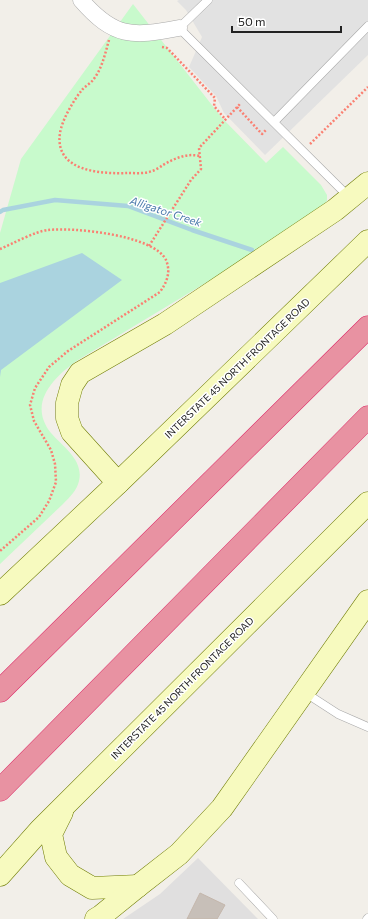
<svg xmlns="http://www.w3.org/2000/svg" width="368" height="919" font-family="Commissioner,sans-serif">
	<rect width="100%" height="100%" fill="#f2efe9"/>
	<polygon fill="#e0dfdf" points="198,858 258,919 123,919 160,894"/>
	<path fill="#c8facc" d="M 133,4 L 222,118 L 266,163 L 283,147 L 321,185 L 327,195 L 327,201 L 323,205 L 227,270 L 78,360 C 54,377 27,403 51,433 C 63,447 84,460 79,481 C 77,490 70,497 63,504 L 0,564 L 0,233 L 21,159 Z"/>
	<polygon fill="#e2e2e2" points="179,0 368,0 368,55 265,155 224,113 216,96 189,67 202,37 186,10 177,1"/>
	<polygon fill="#aad3df" points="82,253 122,280 1,370 0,377 0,283"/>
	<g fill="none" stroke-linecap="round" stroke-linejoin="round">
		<polyline stroke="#aad3df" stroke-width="4.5" points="0,212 3,210 55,200 128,206 192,230 252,250"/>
	</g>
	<polygon fill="#c7bfb8" stroke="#c4b6ab" points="200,893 225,905 217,919 187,919"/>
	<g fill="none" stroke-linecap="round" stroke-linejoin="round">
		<g stroke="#a9a9a9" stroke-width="9">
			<g id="lane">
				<polyline points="208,0 179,28 350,198"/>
				<polyline points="274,122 368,26"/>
				<polyline points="304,692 338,714 368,727"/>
				<polyline points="239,883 273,919"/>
				<polyline points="367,919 368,918"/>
			</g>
		</g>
		<g stroke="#a9a9a9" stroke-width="17">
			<path id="street" d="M 81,0 C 114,38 132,37 179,28"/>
		</g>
		<g stroke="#707d05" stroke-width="23">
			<g id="secondary">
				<polyline points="118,483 72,432 67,418 67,403 72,385 80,373 165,324 335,210 368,183"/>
				<polyline points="0,594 118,483 368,241"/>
				<polyline points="62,812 51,834 56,857 70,875 92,888 138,886"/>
				<polyline points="0,875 40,830 368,503"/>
				<polyline points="96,919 101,916 138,886 179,854 222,808 368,601"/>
			</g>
		</g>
		<g stroke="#dc2a67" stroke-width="23">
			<g id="highway">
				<polyline points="0,691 368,327"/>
				<polyline points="0,790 368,417"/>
			</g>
		</g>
		<g stroke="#fa8072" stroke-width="2.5" stroke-dasharray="2 2" stroke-linecap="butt">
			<path d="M 109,40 C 105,54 102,69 93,80 C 90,84 85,86 82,90 C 73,101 62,120 60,133 C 54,172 102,174 128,173 C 136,173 145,174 152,171 C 156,170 160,167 163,165 C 175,158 187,153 200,156"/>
			<polyline points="162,47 167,48 215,98 214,106 225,119"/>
			<polyline points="237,107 262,134 266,130"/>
			<polyline points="310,144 368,87"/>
			<polyline points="149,246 191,180 201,169 199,148 240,104"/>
			<path d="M 0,249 C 12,244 36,231 48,230 C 73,227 154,235 166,260 C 171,272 167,282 160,292 L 68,351 L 49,367 L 35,388 L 30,405 L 34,421 L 51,450 L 55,464 L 56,482 L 49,501 L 39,517 L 0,551"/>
		</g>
		<use href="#lane" stroke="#fff" stroke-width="8"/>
		<use href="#street" stroke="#fff" stroke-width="16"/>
		<use href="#secondary" stroke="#f7fabf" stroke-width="22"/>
		<use href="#highway" stroke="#e892a2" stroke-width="22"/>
	</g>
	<g text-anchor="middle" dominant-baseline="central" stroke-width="3" stroke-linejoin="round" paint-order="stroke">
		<g font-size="10" fill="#222" stroke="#fff">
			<text transform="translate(237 368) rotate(-44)">INTERSTATE 45 NORTH FRONTAGE ROAD</text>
			<text transform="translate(182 688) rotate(-45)">INTERSTATE 45 NORTH FRONTAGE ROAD</text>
		</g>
		<g font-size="11" font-style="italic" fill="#4a7aab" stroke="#fff">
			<text transform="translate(166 211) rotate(18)">Alligator Creek</text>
		</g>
	</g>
	<path d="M232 26v6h109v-6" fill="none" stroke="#222222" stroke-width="2"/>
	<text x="238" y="26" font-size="12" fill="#222222" stroke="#ffffff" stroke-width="3" paint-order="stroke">50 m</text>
</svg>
